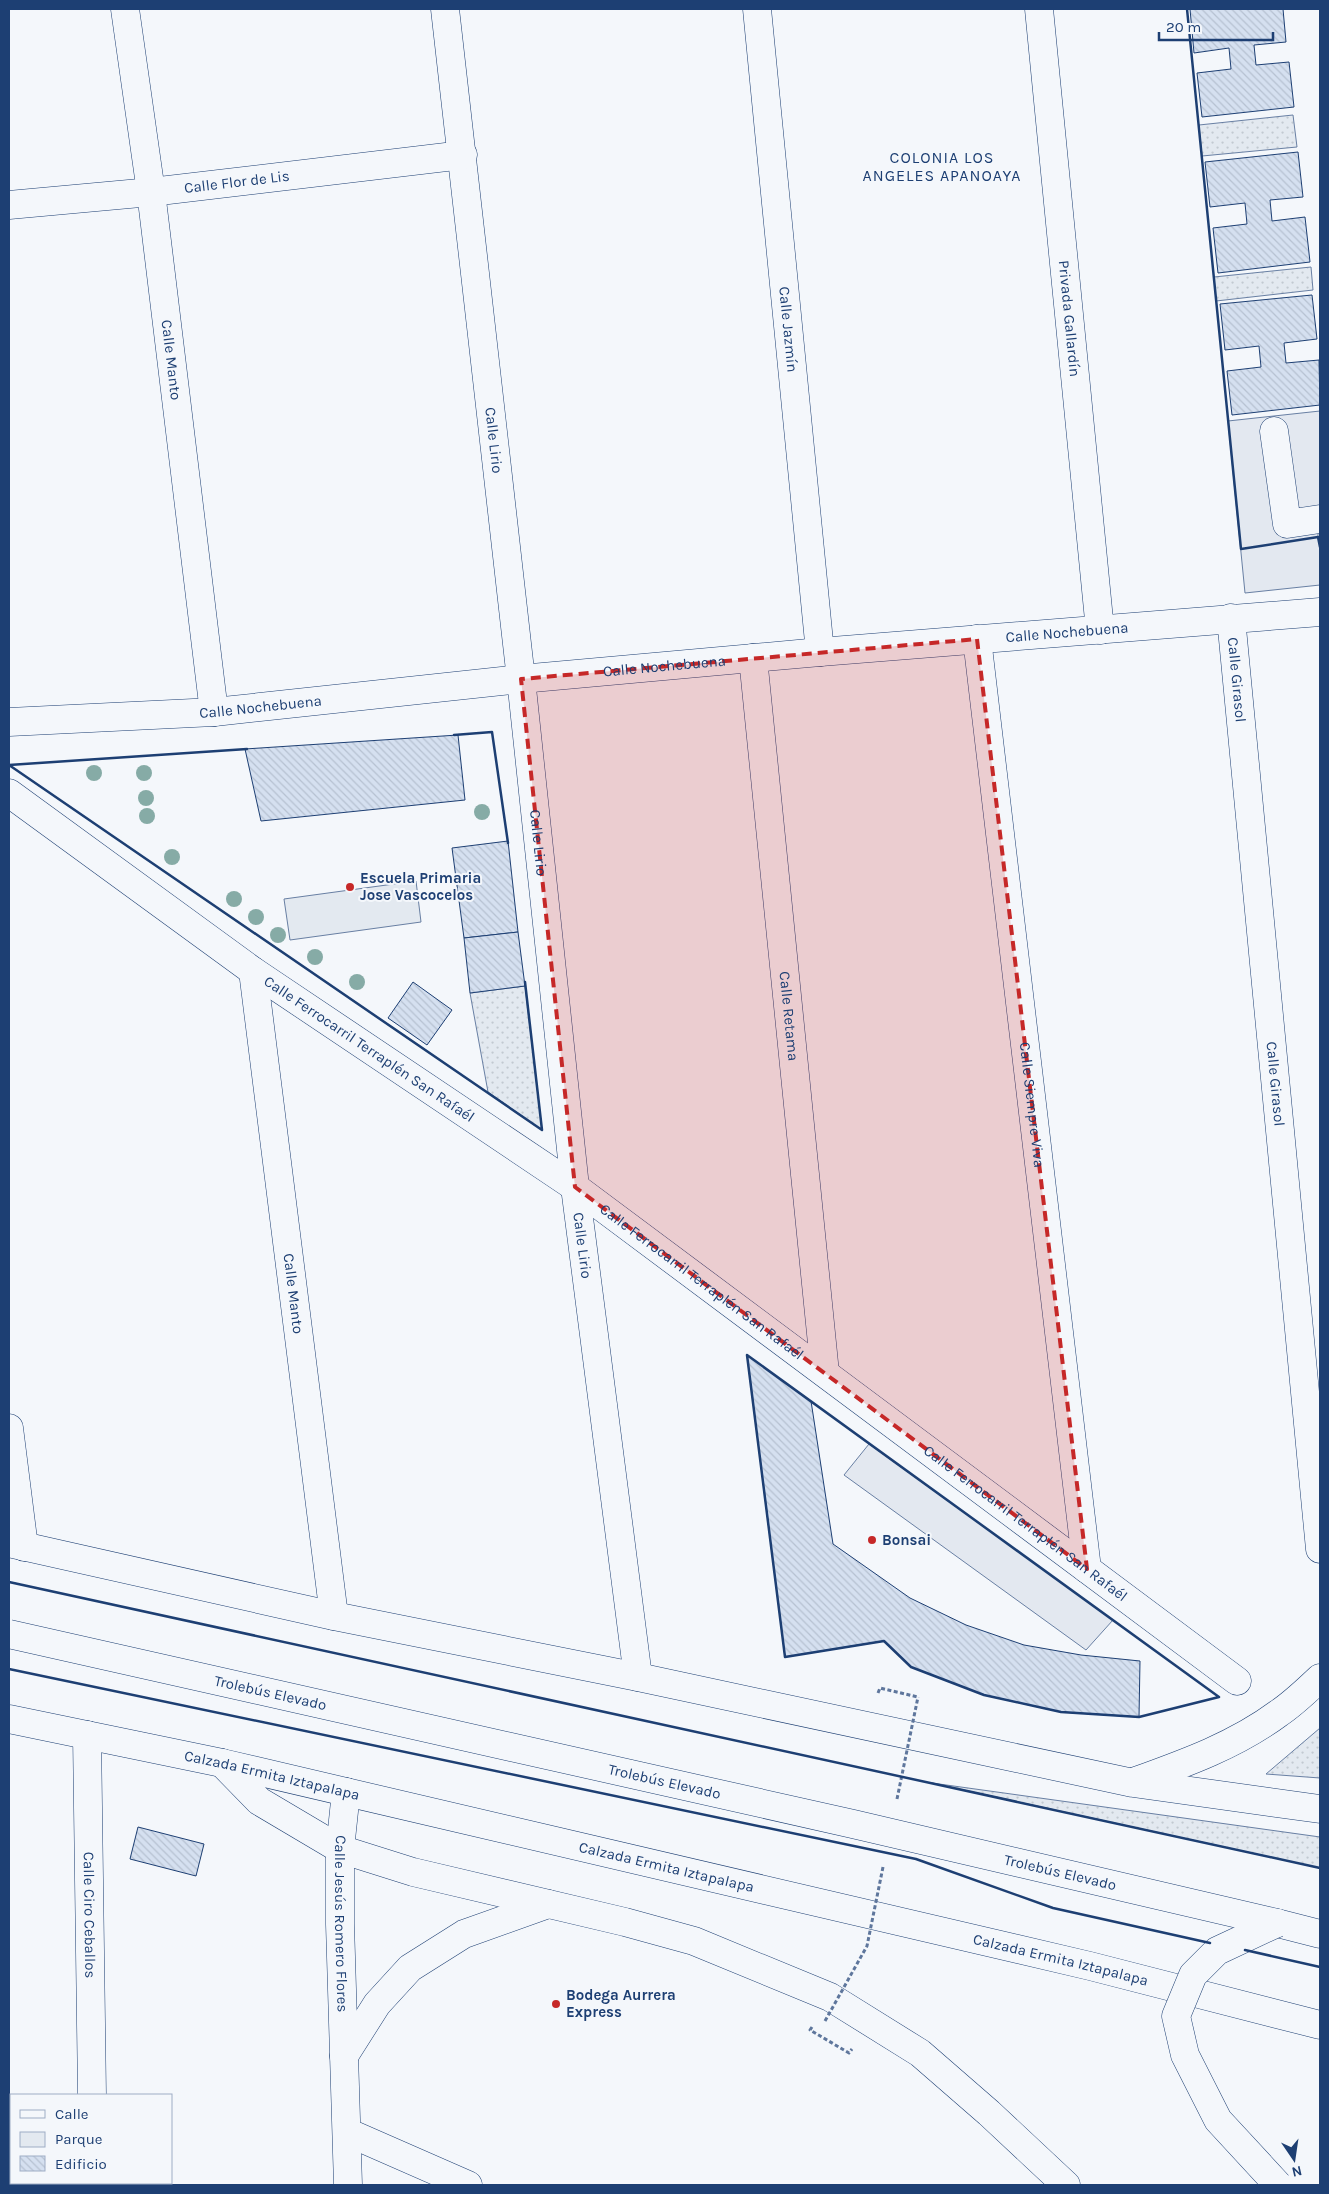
<svg xmlns="http://www.w3.org/2000/svg" width="1329" height="2194" font-family="Karla,sans-serif">
	<defs>
		<pattern id="green-dots" width="8" height="8" patternUnits="userSpaceOnUse" patternTransform="scale(1.25)"><rect width="8" height="8" fill="#e3e9f0"/><path d="M2 2h.1M6 6h.1" fill="none" stroke="#c2c9d1" stroke-width="1.8" stroke-linecap="round"/></pattern>
		<pattern id="building-back-hatch" width="6" height="6" patternUnits="userSpaceOnUse" patternTransform="scale(1.25)"><rect width="6" height="6" fill="#d5e0f0"/><path d="M-1 5l2 2M0 0l6 6M5-1l2 2" fill="none" stroke="#b6c1d1"/></pattern>
	</defs>
	<rect width="100%" height="100%" fill="#f4f7fb"/>
	<g fill="url(#green-dots)" stroke="#687fa3">
		<polygon points="1293,115 1297,147 1202,156 1199,125"/>
		<polygon points="1311,267 1313,290 1216,301 1214,277"/>
		<polygon points="525,986 542,1130 488,1092 470,993"/>
		<polygon points="1320,1728 1320,1778 1266,1774"/>
		<polygon points="932,1783 1320,1837 1320,1868"/>
	</g>
	<polygon fill="#e3e9f0" stroke="#687fa3" points="416,881 421,922 290,940 284,899"/>
	<g fill="#e3e8f0" stroke="#687fa3">
		<polygon points="1320,411 1320,524 1318,525 1318,537 1320,547 1320,585 1245,593 1228,421"/>
		<polygon points="869,1444 1113,1620 1086,1650 844,1475"/>
	</g>
	<g fill="url(#building-back-hatch)" stroke="#1d3f73">
		<polygon points="1190,9 1283,9 1286,42 1254,45 1256,65 1289,62 1294,107 1202,117 1197,73 1231,69 1229,48 1194,53"/>
		<polygon points="1298,152 1303,197 1270,200 1272,221 1305,217 1310,262 1218,273 1213,228 1247,224 1245,203 1210,207 1205,162"/>
		<polygon points="1312,295 1317,339 1284,343 1286,363 1319,360 1320,405 1232,415 1227,371 1261,367 1259,346 1225,350 1220,304"/>
		<polygon points="458,735 465,800 261,821 245,749"/>
		<polygon points="508,841 518,932 464,938 452,848"/>
		<polygon points="518,932 525,986 470,993 464,938"/>
		<polygon points="413,982 452,1010 427,1045 388,1018"/>
		<polygon points="747,1355 811,1401 833,1544 910,1598 966,1625 1024,1645 1081,1655 1140,1661 1139,1717 1061,1712 984,1695 911,1667 884,1641 785,1657"/>
		<polygon points="138,1827 204,1844 196,1876 130,1859"/>
	</g>
	<g fill="none" stroke-linecap="round" stroke-linejoin="round">
		<g stroke="#1d3f73" stroke-width="29">
			<g id="minor">
				<path id="s1" d="M 125,9 L 151,192 L 214,712"/>
				<path id="s2" d="M 445,9 L 521,679 L 575,1187 L 638,1677"/>
				<path id="s3" d="M 757,9 L 820,652"/>
				<path id="s4" d="M 1039,9 L 1100,630"/>
				<path id="s5" d="M 9,205 L 151,192 L 463,155"/>
				<polyline points="1274,431 1287,524 1320,519"/>
				<path id="s6" d="M 1231,618 L 1320,1549"/>
				<path id="s7" d="M 977,639 L 1087,1569"/>
				<path id="s8" d="M 753,658 L 825,1373"/>
				<path id="s9" d="M 9,722 L 214,712 L 521,679 L 820,652 L 1320,612"/>
				<path id="s10" d="M 9,793 L 253,971 L 575,1187 L 1237,1681"/>
				<path id="s11" d="M 253,971 L 334,1616"/>
				<polyline points="9,1428 24,1547"/>
				<path id="s12" d="M 87,1735 L 92,2095"/>
				<path id="s13" d="M 346,1792 L 340,1849 L 340,1924 L 348,2185"/>
				<polyline points="1277,1923 1320,1934"/>
				<polyline points="344,2056 377,2004 410,1968 464,1934 548,1904"/>
				<polyline points="347,2132 468,2185"/>
				<polyline points="93,2183 93,2185"/>
			</g>
		</g>
		<g stroke="#1d3f73" stroke-width="29">
			<g id="major">
				<polyline points="9,1543 334,1616 638,1677 1133,1783 1320,1809"/>
				<path id="s14" d="M 9,1719 L 222,1763 L 1090,1966 L 1320,2025"/>
				<polyline points="222,1763 259,1801 340,1849 413,1872 625,1922 694,1941 830,1997 920,2053 989,2113 1066,2185"/>
				<path d="M 1136,1781 C 1186,1763 1236,1745 1279,1713 C 1294,1703 1307,1690 1320,1678"/>
			</g>
		</g>
		<g stroke="#5e769c" stroke-width="3" stroke-dasharray="4 2.5" stroke-linecap="butt">
			<polyline points="878,1693 880,1688 918,1697"/>
			<polyline points="812,2027 810,2030 849,2053 852,2049"/>
		</g>
		<use href="#minor" stroke="#f4f7fb" stroke-width="28"/>
		<use href="#major" stroke="#f4f7fb" stroke-width="28"/>
		<g stroke="#1d3f73" stroke-width="29" stroke-linecap="butt">
			<g id="minor-bridge">
				<path id="s15" d="M 9,1634 L 853,1824 L 1277,1923"/>
				<polyline points="1277,1923 1217,1951 1193,1975 1176,2016 1185,2055 1218,2120 1278,2185"/>
			</g>
		</g>
		<g stroke="#5e769c" stroke-width="3" stroke-dasharray="4 2.5" stroke-linecap="butt">
			<polyline points="897,1799 918,1697"/>
			<polyline points="825,2021 867,1946 883,1867"/>
		</g>
		<use href="#minor-bridge" stroke="#f4f7fb" stroke-width="28"/>
		<g stroke="#1d3f73" stroke-width="2.5">
			<polyline points="1187,9 1241,549 1318,537 1320,547"/>
			<polyline points="454,735 492,732 508,843"/>
			<polyline points="9,765 542,1130 525,982"/>
			<polyline points="9,765 247,749"/>
			<polygon points="747,1355 1219,1697 1139,1717 1061,1712 984,1695 911,1667 884,1641 785,1657"/>
			<polyline points="9,1582 1320,1868"/>
			<polyline points="9,1669 916,1859 1053,1908 1210,1943"/>
			<polyline points="1245,1950 1320,1967"/>
		</g>
	</g>
	<g fill="#86aba6">
		<circle cx="94" cy="773" r="8"/>
		<circle cx="144" cy="773" r="8"/>
		<circle cx="146" cy="798" r="8"/>
		<circle cx="482" cy="812" r="8"/>
		<circle cx="147" cy="816" r="8"/>
		<circle cx="172" cy="857" r="8"/>
		<circle cx="234" cy="899" r="8"/>
		<circle cx="256" cy="917" r="8"/>
		<circle cx="278" cy="935" r="8"/>
		<circle cx="315" cy="957" r="8"/>
		<circle cx="357" cy="982" r="8"/>
	</g>
	<path fill="#c62828" fill-opacity="0.2" stroke="#c62828" stroke-width="4" stroke-dasharray="10 6" stroke-linejoin="round" d="M 977,639 L 1087,1569 L 575,1187 L 521,679 Z"/>
	<g fill="#c62828" stroke="#f4f7fb" stroke-width="2">
		<circle cx="350" cy="887" r="5"/>
		<circle cx="872" cy="1540" r="5"/>
		<circle cx="556" cy="2004" r="5"/>
	</g>
	<g text-anchor="middle" dominant-baseline="central" stroke-width="4" stroke-linejoin="round" paint-order="stroke">
		<g font-size="15" fill="#1d3f73" stroke="#f4f7fb">
			<text stroke="none"><textPath href="#s5" startOffset="229">Calle Flor de Lis</textPath></text>
			<text stroke="none"><textPath href="#s4" startOffset="311">Privada Gallardín</textPath></text>
			<text stroke="none"><textPath href="#s3" startOffset="322">Calle Jazmín</textPath></text>
			<text stroke="none"><textPath href="#s1" startOffset="354">Calle Manto</textPath></text>
			<text stroke="none"><textPath href="#s2" startOffset="434">Calle Lirio</textPath></text>
			<text stroke="none"><textPath href="#s9" startOffset="1062">Calle Nochebuena</textPath></text>
			<text stroke="none"><textPath href="#s9" startOffset="658">Calle Nochebuena</textPath></text>
			<text stroke="none"><textPath href="#s6" startOffset="62">Calle Girasol</textPath></text>
			<text stroke="none"><textPath href="#s9" startOffset="252">Calle Nochebuena</textPath></text>
			<text stroke="none"><textPath href="#s2" startOffset="839">Calle Lirio</textPath></text>
			<text stroke="none"><textPath href="#s8" startOffset="360">Calle Retama</textPath></text>
			<text stroke="none"><textPath href="#s10" startOffset="442">Calle Ferrocarril Terraplén San Rafaél</textPath></text>
			<text stroke="none"><textPath href="#s6" startOffset="468">Calle Girasol</textPath></text>
			<text stroke="none"><textPath href="#s7" startOffset="469">Calle Siempre Viva</textPath></text>
			<text stroke="none"><textPath href="#s2" startOffset="1244">Calle Lirio</textPath></text>
			<text stroke="none"><textPath href="#s10" startOffset="848">Calle Ferrocarril Terraplén San Rafaél</textPath></text>
			<text stroke="none"><textPath href="#s11" startOffset="325">Calle Manto</textPath></text>
			<text stroke="none"><textPath href="#s10" startOffset="1252">Calle Ferrocarril Terraplén San Rafaél</textPath></text>
			<text stroke="none"><textPath href="#s15" startOffset="268">Trolebús Elevado</textPath></text>
			<text stroke="none"><textPath href="#s14" startOffset="269">Calzada Ermita Iztapalapa</textPath></text>
			<text stroke="none"><textPath href="#s15" startOffset="672">Trolebús Elevado</textPath></text>
			<text stroke="none"><textPath href="#s14" startOffset="674">Calzada Ermita Iztapalapa</textPath></text>
			<text stroke="none"><textPath href="#s15" startOffset="1078">Trolebús Elevado</textPath></text>
			<text stroke="none"><textPath href="#s12" startOffset="180">Calle Ciro Ceballos</textPath></text>
			<text stroke="none"><textPath href="#s13" startOffset="132">Calle Jesús Romero Flores</textPath></text>
			<text stroke="none"><textPath href="#s14" startOffset="1079">Calzada Ermita Iztapalapa</textPath></text>
		</g>
		<g font-size="15" font-weight="bold" fill="#1d3f73" stroke="#f4f7fb" text-anchor="start">
			<text x="360" y="878">Escuela Primaria<tspan x="360" dy="17">Jose Vascocelos</tspan></text>
			<text x="882" y="1540">Bonsai</text>
			<text x="566" y="1995">Bodega Aurrera<tspan x="566" dy="17">Express</tspan></text>
		</g>
		<g font-size="16" letter-spacing="1" fill="#1d3f73" stroke="#f4f7fb">
			<text x="942" y="157">COLONIA LOS<tspan x="942" dy="18">ANGELES APANOAYA</tspan></text>
		</g>
	</g>
	<rect width="1329" height="2194" fill="none" stroke="#1d3f73" stroke-width="20"/>
	<rect x="10" y="2094" width="162" height="90" fill="#f4f7fb" stroke="#9eadc5"/>
	<rect x="20" y="2110" width="25" height="8" fill="#f4f7fb" stroke="#9eadc5"/>
	<text x="55" y="2119" font-size="15" fill="#1d3f73">Calle</text>
	<rect x="20" y="2132" width="25" height="15" fill="#e3e9f0" stroke="#9eadc5"/>
	<text x="55" y="2144" font-size="15" fill="#1d3f73">Parque</text>
	<rect x="20" y="2156" width="25" height="15" fill="url(#building-back-hatch)" stroke="#9eadc5"/>
	<text x="55" y="2169" font-size="15" fill="#1d3f73">Edificio</text>
	<g transform="translate(1294 2159) rotate(167)" stroke="#f4f7fb" stroke-width="4" paint-order="stroke">
	<path d="M0-4L9 19L0 12L-9 19Z" fill="#1d3f73"/>
	<text y="-8" font-size="14" font-weight="bold" text-anchor="middle" fill="#1d3f73">N</text>
	</g>
	<path d="M1159 32v8h114v-8" fill="none" stroke="#1d3f73" stroke-width="2.5"/>
	<text x="1166" y="32" font-size="15" fill="#1d3f73" stroke="#f4f7fb" stroke-width="4" paint-order="stroke">20 m</text>
</svg>
